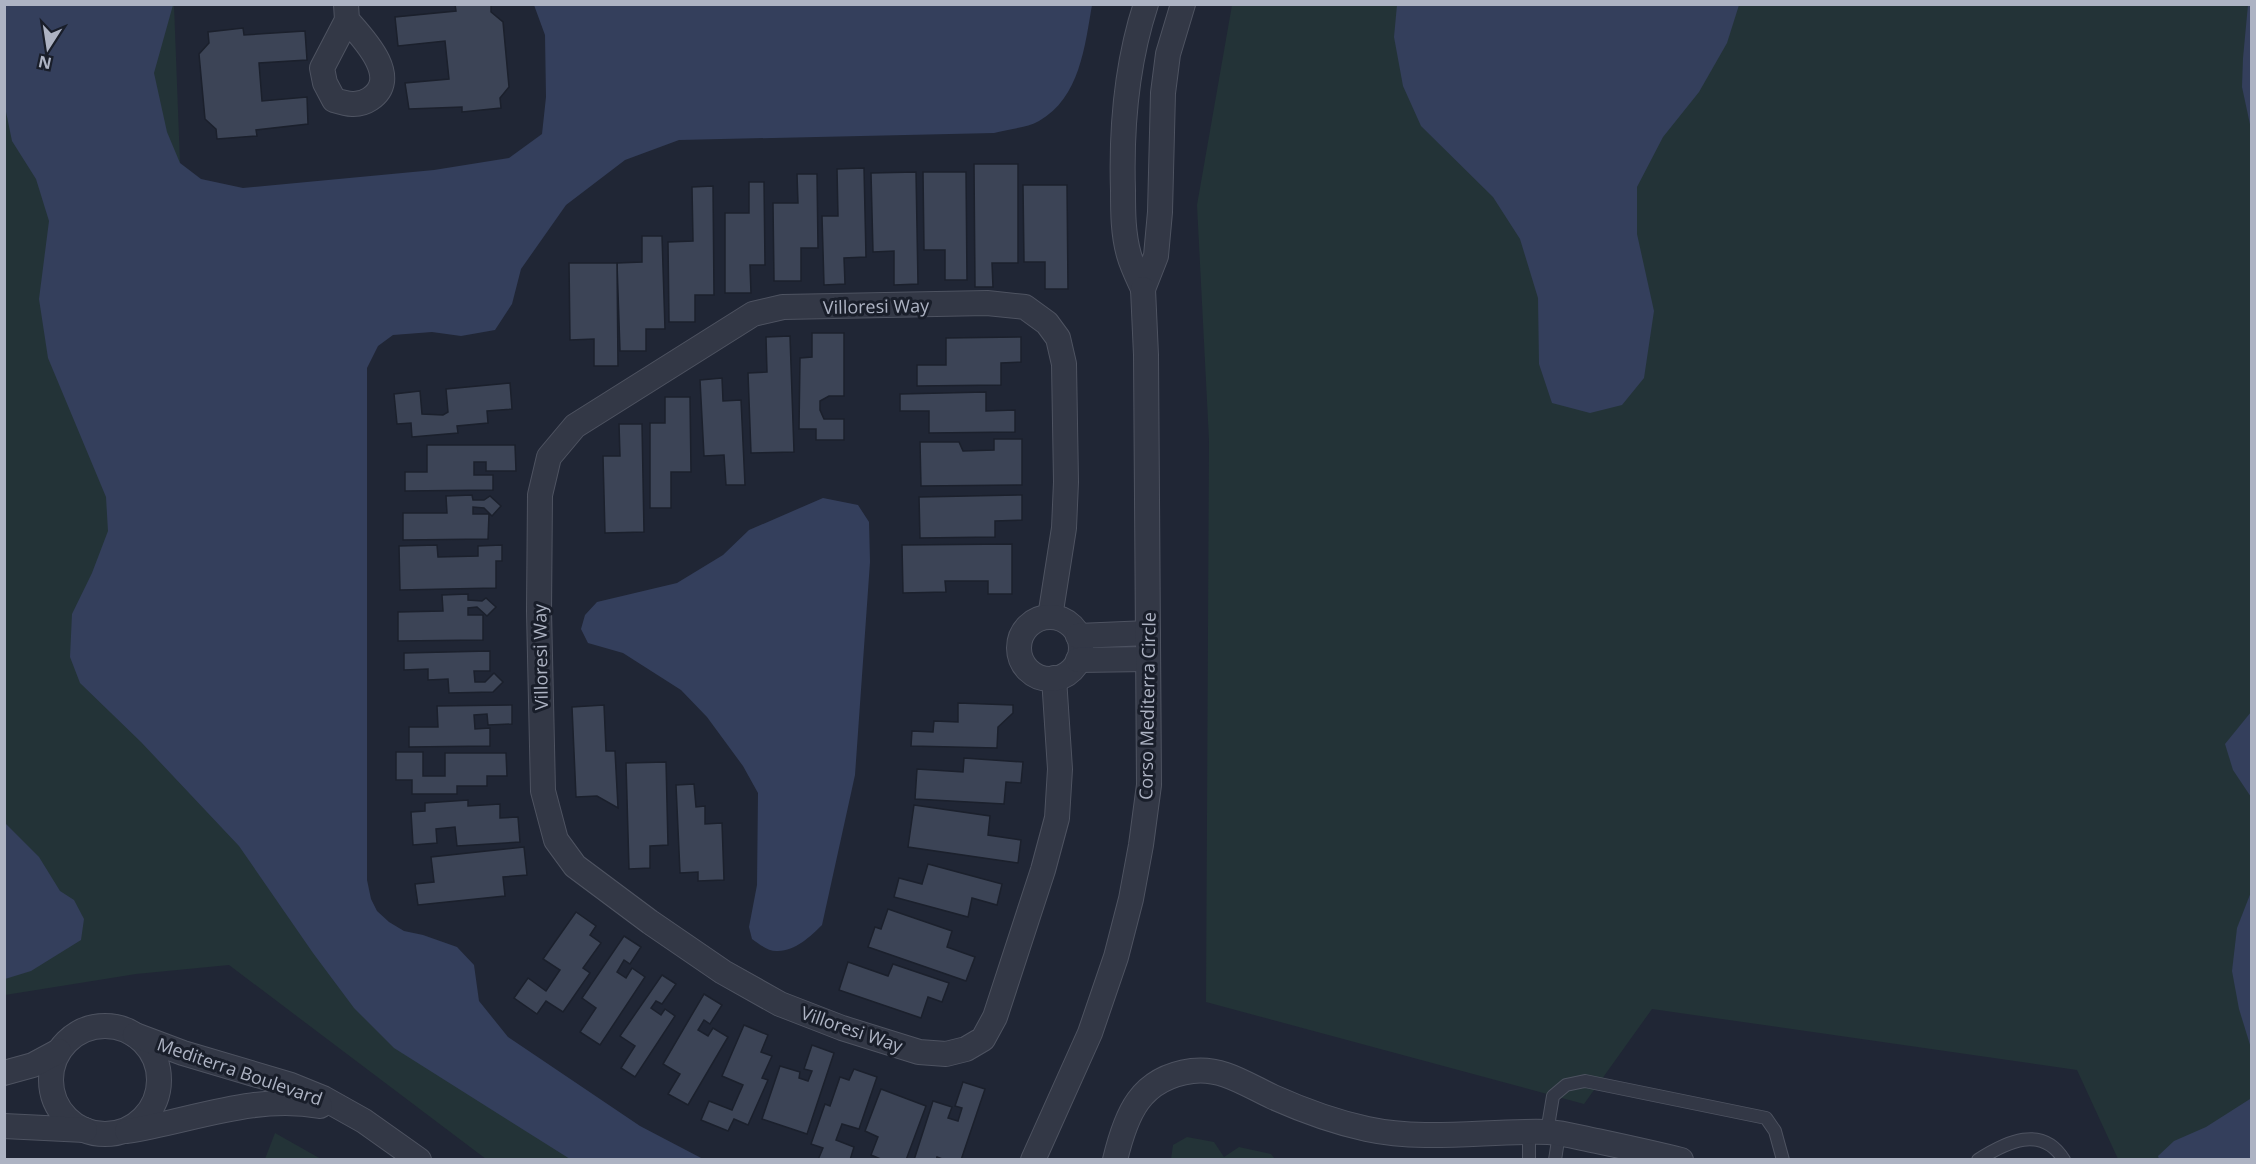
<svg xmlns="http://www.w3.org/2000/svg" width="2256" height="1164" font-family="'Open Sans',sans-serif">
	<rect width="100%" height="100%" fill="#202635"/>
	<g fill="#233337">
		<polygon points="5,5 174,5 180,163 284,703 394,975 638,1159 486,1159 229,965 136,974 5,995"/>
		<polygon points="1232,5 2251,5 2251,1159 2118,1159 2077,1070 1652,1009 1584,1104 1206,1002 1209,440 1197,205"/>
		<polygon points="275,1133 321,1159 265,1159"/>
		<polygon points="1187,1137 1214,1142 1224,1157 1239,1147 1271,1154 1275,1159 1171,1159 1173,1145"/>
	</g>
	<g fill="#343f5c">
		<path d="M 4,5 L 173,5 L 154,73 L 167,132 L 180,163 L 201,179 L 243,188 L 434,170 L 509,158 L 542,134 L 546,97 L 545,35 L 534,5 L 1092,5 C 1085,45 1080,98 1039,121 C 1027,128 1007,129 994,133 L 679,140 L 625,160 L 566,205 L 521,269 L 512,304 L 495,330 L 461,336 L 432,332 L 393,335 L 378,346 L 367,368 L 367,880 L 371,899 L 377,911 L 389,922 L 404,931 L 423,935 L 457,947 L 474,965 L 479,1001 L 508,1037 L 640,1126 L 703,1159 L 570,1159 L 394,1048 L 354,1008 L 313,953 L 239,846 L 141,742 L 80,683 L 70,657 L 72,614 L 92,573 L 108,531 L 106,497 L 48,358 L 39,299 L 49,221 L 36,179 L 12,141 L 5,107 Z"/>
		<polygon points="1397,5 1739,5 1727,43 1699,92 1663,137 1637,187 1637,234 1654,311 1644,378 1622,405 1590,413 1552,403 1539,364 1538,298 1520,239 1493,197 1421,126 1403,86 1394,37"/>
		<polygon points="2248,5 2252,5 2251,129 2242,87 2243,58"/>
		<path d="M 823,498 L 858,505 L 869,522 L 870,562 L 855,775 L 822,925 C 811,936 795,951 778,951 C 769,952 759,944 752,939 L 749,927 L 757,885 L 758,793 L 743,766 L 707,717 L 681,690 L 623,653 L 588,643 L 581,629 L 585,615 L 597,602 L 677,583 L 723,555 L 749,530 Z"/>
		<polygon points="2251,712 2251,797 2233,770 2225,744"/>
		<polygon points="4,822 39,857 60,891 74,900 84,919 81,940 31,971 5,979"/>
		<polygon points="2251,892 2251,1048 2239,1009 2232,971 2237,928"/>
		<polygon points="2251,1094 2251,1159 2159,1159 2158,1156 2174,1141 2206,1127 2250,1099"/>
	</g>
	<g fill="#3c4456" stroke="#1b202c" stroke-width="1.5">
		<polygon points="455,4 491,4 491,12 503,22 509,87 500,98 501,108 462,112 462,107 409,109 405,83 449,79 445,41 398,46 395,17 456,11"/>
		<polygon points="243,28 244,35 305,31 307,60 259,63 262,101 307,97 308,124 256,130 257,136 217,139 216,129 205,119 199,54 209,43 208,32"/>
		<polygon points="974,164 1018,164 1018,263 992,263 993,287 975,287"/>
		<polygon points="864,168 866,257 844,258 845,284 824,285 822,216 838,216 837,169"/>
		<polygon points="916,172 918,284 894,285 894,251 873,252 871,173"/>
		<polygon points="923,172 966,172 967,280 945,280 945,250 924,250"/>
		<polygon points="797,174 817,174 818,248 801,248 801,281 774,281 773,203 798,203"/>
		<polygon points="749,182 764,182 765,265 750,265 751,293 725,293 725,213 749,213"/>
		<polygon points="1023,185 1067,185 1068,289 1045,289 1045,262 1024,262"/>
		<polygon points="713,186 714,295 695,295 695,322 669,322 668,242 693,241 692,187"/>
		<polygon points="642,236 662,236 665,329 646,329 646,351 620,351 617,263 642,262"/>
		<polygon points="569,263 617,263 618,366 594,366 594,339 570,340"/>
		<polygon points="812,333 844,333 844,396 829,396 820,401 820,410 824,419 844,419 844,440 816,440 816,429 799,429 800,358 812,357"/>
		<polygon points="790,336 794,452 751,453 748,373 767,372 766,337"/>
		<polygon points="1021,337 1021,362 1001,363 1001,385 917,386 917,365 946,365 946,338"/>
		<polygon points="722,378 723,401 741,400 745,485 726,485 724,455 704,456 700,380"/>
		<polygon points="510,383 512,409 487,411 488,423 457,426 458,433 412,437 411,423 397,424 394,394 420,391 422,414 443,415 448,412 446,389"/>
		<polygon points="986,392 986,411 1015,410 1015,432 929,433 929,411 900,411 900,394"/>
		<polygon points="665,397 690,397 691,472 671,472 671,508 650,508 650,423 665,423"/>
		<polygon points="619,424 642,424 644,532 605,533 603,456 620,456"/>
		<polygon points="994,439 1022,439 1022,485 921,486 920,442 959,442 963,451 994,450"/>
		<polygon points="427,445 515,445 516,471 486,471 486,462 474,462 474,475 493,475 493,490 405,491 405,472 427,472"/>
		<polygon points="472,495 473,500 484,500 490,496 501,506 492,516 484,508 473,507 473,514 489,514 488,539 403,540 403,513 447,513 446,496"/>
		<polygon points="1022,495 1022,520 995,521 995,537 920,538 919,497"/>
		<polygon points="1012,544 1012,594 988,594 988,581 945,581 946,592 903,593 902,545"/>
		<polygon points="437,545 438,557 478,556 478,546 502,545 502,561 496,561 496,588 400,590 399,546"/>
		<polygon points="468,594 468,600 482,601 486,598 496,607 487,616 477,607 468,608 468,615 483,615 483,640 398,641 398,612 443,611 442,595"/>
		<polygon points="490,651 490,671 474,671 475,682 485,682 494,673 503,682 493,692 449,693 448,679 428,680 428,669 404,670 404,653"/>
		<polygon points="958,703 1013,705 1013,713 998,727 997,748 911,746 912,731 933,732 934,721 958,722"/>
		<polygon points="512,705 512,724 488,725 487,714 474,715 475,729 490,728 490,746 409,747 409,727 438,727 437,706"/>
		<polygon points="604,705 606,751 615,751 618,808 597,796 576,797 572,707"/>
		<polygon points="396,752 423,752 423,776 445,776 445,753 506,753 507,776 487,776 487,786 457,786 457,794 412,794 412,780 396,780"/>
		<polygon points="964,758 1023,762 1021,783 1006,782 1004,804 915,799 917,769 963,772"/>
		<polygon points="666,762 668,845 650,846 650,868 629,869 626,763"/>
		<polygon points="694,784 696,807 705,806 705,824 722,823 724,880 698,881 698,872 680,873 676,785"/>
		<polygon points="468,800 468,806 500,804 500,818 518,817 520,842 457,846 455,827 436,829 437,843 413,845 411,812 425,811 425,803"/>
		<polygon points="914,805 990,816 988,835 1021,840 1018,863 908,847"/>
		<polygon points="524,847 527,875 503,877 505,896 418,905 415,884 434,882 431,857"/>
		<polygon points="928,864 1002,884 997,905 972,898 968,917 894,897 899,878 922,884"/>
		<polygon points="888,909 952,931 947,947 975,957 966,981 868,947 875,927 881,929"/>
		<polygon points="576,912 596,926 590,935 601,943 583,968 590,973 563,1012 546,1001 537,1014 514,998 528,978 546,991 560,970 543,959"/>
		<polygon points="624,936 641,947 630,964 624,960 617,972 626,978 632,968 645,977 600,1045 580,1032 596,1008 582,998"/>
		<polygon points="848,962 888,976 893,964 949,983 942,1002 928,997 921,1018 839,990"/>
		<polygon points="662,975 676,984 662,1004 656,1001 651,1008 661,1015 665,1009 675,1016 635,1077 621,1068 635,1046 620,1036"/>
		<polygon points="704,994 722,1005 710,1024 704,1020 698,1030 708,1036 713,1028 728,1037 688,1105 668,1094 680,1074 663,1064"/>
		<polygon points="744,1025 768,1035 761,1052 772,1056 762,1078 768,1080 748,1125 734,1119 728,1131 701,1120 709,1101 732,1110 743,1085 722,1076"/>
		<polygon points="812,1045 834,1053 807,1134 762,1119 780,1066 800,1072 799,1078 808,1081 812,1071 804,1069"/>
		<polygon points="854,1069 877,1077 859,1129 842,1124 836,1140 854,1147 850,1160 818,1160 823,1148 811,1144 825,1104 830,1106 840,1077 849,1080"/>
		<polygon points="963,1082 985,1089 961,1160 945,1160 937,1157 936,1160 914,1160 933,1101 952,1107 948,1118 958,1121 962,1108 955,1106"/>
		<polygon points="881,1089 926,1106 906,1160 883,1160 871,1155 878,1137 865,1131"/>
	</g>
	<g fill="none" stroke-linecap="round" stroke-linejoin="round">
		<g stroke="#4e5361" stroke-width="14">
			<g id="service">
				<polyline points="1547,1132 1553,1096 1566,1085 1585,1081 1766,1118 1775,1131 1783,1160"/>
				<polyline points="1529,1160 1529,1133"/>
				<polyline points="1555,1160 1559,1134"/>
				<path d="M 1978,1160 C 2006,1142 2042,1124 2064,1160"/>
			</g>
		</g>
		<g stroke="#4e5361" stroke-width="26">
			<g id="minor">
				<path d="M 346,4 L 347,20 L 322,68 L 325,83 L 334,100 C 347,104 358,107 370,99 C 402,78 363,38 347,20"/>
				<path d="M 1146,4 C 1126,65 1121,127 1123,191 C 1123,212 1123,234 1129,255 C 1132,266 1138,278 1143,289 L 1156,256 L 1160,212 L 1163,93 L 1168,54 L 1183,4"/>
				<polyline points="1050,617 1064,528 1066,482 1064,364 1058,338 1047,323 1025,307 987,303 783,307 753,314 575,426 549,457 540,495 539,611 543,791 556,840 575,866 650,922 723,972 780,1004 842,1028 919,1052 946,1054 966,1049 983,1039 995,1017 1043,870 1057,818 1060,769 1054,678"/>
				<circle cx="1050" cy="648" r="31"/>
				<polyline points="1078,636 1148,633"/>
				<polyline points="1078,660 1148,659"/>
				<circle cx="105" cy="1080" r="54"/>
				<polyline points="135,1035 183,1053 291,1085 323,1098 364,1121 419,1160"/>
				<polyline points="4,1073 33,1065 59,1051"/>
				<polyline points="4,1126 85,1130"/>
				<path d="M 127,1131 C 191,1121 254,1094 320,1106"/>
				<polyline points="1033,1160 1090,1033 1116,957 1131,899 1141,845 1149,785 1146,355 1143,289"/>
				<path d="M 1115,1160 C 1126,1114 1140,1078 1192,1071 C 1222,1067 1247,1085 1273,1097 C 1302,1110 1335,1122 1367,1129 C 1427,1142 1488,1130 1548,1132 C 1564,1133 1581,1138 1597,1141 C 1625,1147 1653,1153 1681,1160"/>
			</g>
		</g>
		<use href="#service" stroke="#333846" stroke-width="12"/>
		<use href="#minor" stroke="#333846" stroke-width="24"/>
	</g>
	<g text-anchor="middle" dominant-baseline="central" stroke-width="6" stroke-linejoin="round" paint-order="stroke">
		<g font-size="18" fill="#adb3c3" stroke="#191e2a">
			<text transform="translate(876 306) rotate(-1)">Villoresi Way</text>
			<text transform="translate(540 657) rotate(-91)">Villoresi Way</text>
			<text transform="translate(1147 706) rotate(-89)">Corso Mediterra Circle</text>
			<text transform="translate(852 1029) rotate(19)">Villoresi Way</text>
			<text transform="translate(240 1071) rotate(19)">Mediterra Boulevard</text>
		</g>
	</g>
	<rect width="2256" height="1164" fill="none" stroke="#adb3c3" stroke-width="12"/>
	<g transform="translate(48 48) rotate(192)" stroke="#191e2a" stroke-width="4.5" paint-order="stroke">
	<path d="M0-4.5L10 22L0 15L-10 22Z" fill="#adb3c3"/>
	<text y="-9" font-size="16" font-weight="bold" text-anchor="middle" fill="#adb3c3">N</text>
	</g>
</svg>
